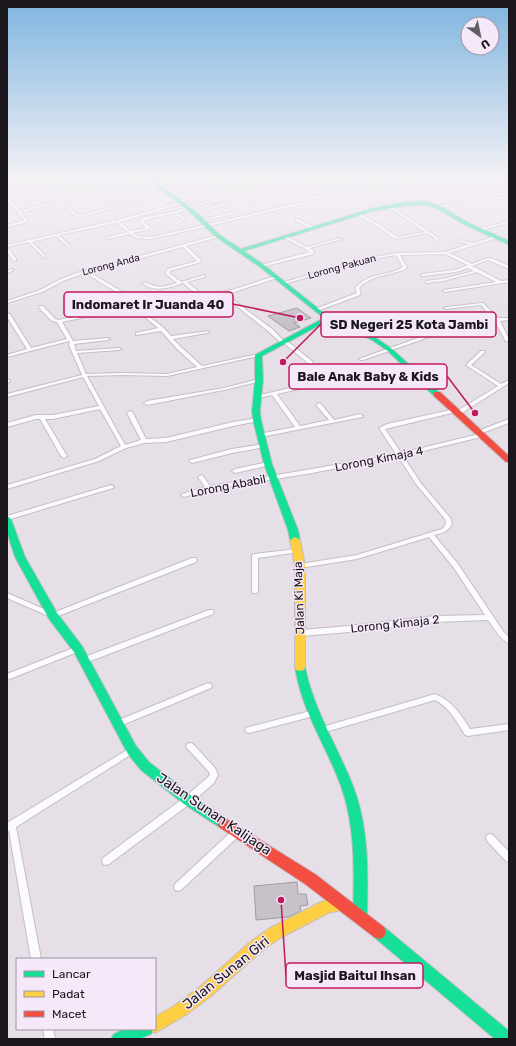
<svg xmlns="http://www.w3.org/2000/svg" width="516" height="1046" font-family="Rubik,sans-serif">
	<rect width="100%" height="100%" fill="#e6dfe8"/>
	<g fill="#c7c2c9" stroke="#a09ba2">
		<polygon points="297,308 311,318 294,323 300,327 289,331 268,316"/>
		<polygon points="297,882 298,894 306,894 308,905 300,906 301,911 288,917 256,920 254,886"/>
	</g>
	<g fill="none" stroke-linecap="round" stroke-linejoin="round">
		<g stroke="#c3bec5" stroke-width="2">
			<g id="street">
				<polygon points="85,177 92,177 80,179 7,188 7,186"/>
				<polygon points="185,177 190,177 157,186 155,185"/>
				<polygon points="268,177 283,177 270,179 265,184 237,190 240,192 254,189 254,191 243,193 252,199 252,201 250,201 233,190 178,202 176,201 221,191 210,185 210,183 212,183 224,190 263,182"/>
				<polygon points="308,177 311,177 321,186 354,180 356,181 322,188 330,194 375,186 363,177 367,177 406,204 403,205 377,187 307,200 304,204 152,239 136,238 130,234 107,239 107,237 128,232 117,223 59,235 70,246 70,248 69,248 56,236 32,242 46,256 46,258 45,258 28,242 7,247 7,245 122,219 180,202 181,202 181,204 120,222 131,231 146,228 139,221 143,218 189,208 189,210 177,213 185,218 185,220 183,220 174,213 145,220 143,221 150,227 150,229 133,233 137,236 152,237 302,202 305,198 327,194 318,188 318,186"/>
				<polygon points="396,177 400,177 408,182 405,183"/>
				<polygon points="489,177 501,177 499,178 473,180 471,179 473,178"/>
				<polygon points="154,181 155,181 155,183 53,204 21,213 27,219 27,221 24,223 7,227 7,225 24,220 14,208 7,210 7,208 12,207 7,201 7,198 16,206 20,211 53,202 96,193 82,188 66,191 59,189 59,187 66,189 82,186 100,193"/>
				<polygon points="164,191 167,192 82,217 77,217 66,209 69,208 79,215 82,215"/>
				<polygon points="494,193 509,193 509,195 494,195 438,208 436,207"/>
				<polygon points="222,198 223,198 223,200 186,208 184,207"/>
				<polygon points="223,204 224,204 224,206 193,213 191,212"/>
				<polygon points="388,205 390,205 440,239 437,240 427,233 395,239 377,226 355,214 358,213 379,224 397,237 425,232 388,207"/>
				<polygon points="232,212 233,212 233,214 202,221 200,220"/>
				<polygon points="296,219 298,219 315,228 312,229 296,221"/>
				<polygon points="508,221 509,221 509,223 478,231 476,230"/>
				<path d="M 218,235 L 219,235 L 219,237 L 186,246 L 201,260 L 201,262 L 170,271 L 169,273 L 181,282 L 205,275 L 205,277 L 187,282 L 203,295 L 232,290 L 275,276 L 277,276 L 277,278 L 234,292 L 225,294 L 272,329 L 284,341 L 287,341 L 313,362 L 313,364 L 309,364 L 285,344 L 282,344 L 268,331 L 221,294 L 203,298 L 201,298 L 139,309 L 164,328 L 171,336 L 209,331 L 209,332 L 207,333 L 173,339 L 181,347 L 202,366 L 258,354 L 260,355 L 258,356 L 167,376 L 121,375 L 87,376 L 125,445 L 141,440 L 127,413 L 130,411 L 133,413 L 146,439 L 166,438 L 233,422 L 257,418 L 259,419 L 260,420 L 259,421 L 233,426 L 166,442 L 144,443 L 126,448 L 99,461 L 7,489 L 7,485 L 95,459 L 121,446 L 100,409 L 53,419 L 45,419 L 67,456 L 64,458 L 61,456 L 40,419 L 36,419 L 7,427 L 7,423 L 36,415 L 53,415 L 99,406 L 83,377 L 7,397 L 7,394 L 82,375 L 69,345 L 70,343 L 69,341 L 7,357 L 7,355 L 27,349 L 7,317 L 7,314 L 10,314 L 31,348 L 67,339 L 57,322 L 52,321 L 39,308 L 39,306 L 43,306 L 55,319 L 59,320 L 131,305 L 128,299 L 85,273 L 63,281 L 42,292 L 7,303 L 7,301 L 40,290 L 61,279 L 77,273 ZM 183,247 L 197,261 L 168,269 L 165,273 L 166,274 L 177,283 C 161,288 159,288 144,282 L 142,283 C 155,293 169,288 183,283 L 199,296 L 136,306 L 131,297 L 89,272 ZM 133,307 L 158,328 L 136,333 L 136,335 L 161,331 L 177,349 L 197,367 L 167,374 L 121,373 L 86,374 L 77,353 L 119,350 L 121,349 L 119,348 L 76,351 L 74,344 L 108,340 L 110,339 L 108,338 L 73,341 L 62,322 Z"/>
				<polygon points="284,236 286,236 307,247 340,238 342,239 310,248 314,252 314,254 261,267 261,265 310,252 304,248 284,238"/>
				<path d="M 496,236 L 497,236 L 497,238 L 449,253 L 472,264 L 488,258 L 496,260 L 509,266 L 509,269 L 488,260 L 472,266 L 501,281 L 509,280 L 509,282 L 445,292 L 443,291 L 444,290 L 496,282 L 477,272 L 443,281 L 426,283 L 426,281 L 443,279 L 474,271 L 468,268 L 456,272 L 423,276 L 421,275 L 422,274 L 455,270 L 468,265 L 445,254 L 400,255 L 407,267 L 404,270 L 374,278 L 363,284 L 359,288 L 361,294 L 360,295 L 317,311 L 315,311 L 315,309 L 357,293 L 355,288 C 371,271 387,277 403,267 L 396,255 L 363,261 L 284,284 L 281,283 L 363,259 L 397,253 L 446,252 L 469,244 L 459,242 L 459,240 L 473,243 Z"/>
				<polygon points="7,248 8,248 16,259 16,261 14,261 7,252"/>
				<polygon points="11,269 14,270 7,273 7,271"/>
				<polygon points="482,303 483,303 498,318 509,318 509,320 500,321 509,339 509,341 505,341 505,340 495,321 472,322 363,360 361,360 359,359 469,320 493,319 481,305 446,309 444,308 446,307"/>
				<polygon points="366,317 370,318 348,328 344,328 344,327"/>
				<path d="M 481,351 L 485,351 L 485,352 L 471,365 L 501,384 L 509,380 L 509,383 L 460,414 L 456,414 L 456,412 L 385,429 L 401,453 L 483,433 L 486,435 L 485,436 L 403,456 L 420,482 L 451,519 L 452,524 C 448,532 442,533 434,535 L 458,564 L 503,631 L 509,637 L 509,644 C 500,639 494,628 488,620 L 435,622 L 349,632 L 301,636 L 299,635 L 298,633 L 299,631 L 301,630 L 349,626 L 435,616 L 485,615 L 454,568 L 429,537 L 357,559 L 300,568 L 297,566 L 300,564 L 357,555 L 442,529 C 445,526 447,524 445,519 L 416,484 L 398,456 L 312,473 L 209,490 L 184,497 L 181,495 L 182,494 L 205,487 L 198,477 L 201,475 L 203,476 L 210,486 L 312,469 L 396,454 L 379,428 L 387,424 L 455,409 L 457,411 L 498,386 L 466,365 Z"/>
				<polygon points="344,366 346,366 346,368 312,377 309,379 312,383 346,376 348,376 348,378 277,394 300,426 329,420 316,405 319,403 321,404 334,420 360,414 363,416 362,417 261,437 259,436 258,435 259,434 295,427 272,395 258,398 256,398 256,396 308,384 304,379 308,375"/>
				<polygon points="7,379 10,380 10,382 7,382"/>
				<polygon points="259,379 261,380 261,381 224,390 147,405 144,403 147,401 224,388"/>
				<polygon points="509,419 509,423 482,433 478,433 477,432 478,431"/>
				<polygon points="263,444 265,445 266,446 265,447 232,453 192,463 189,461 190,460 232,449"/>
				<polygon points="268,462 271,464 270,465 235,473 232,471 235,469"/>
				<polygon points="111,485 113,486 114,487 113,488 7,520 7,516"/>
				<polygon points="297,549 300,551 299,552 258,558 258,591 257,593 253,593 252,591 252,556 253,554"/>
				<polygon points="192,558 196,558 197,560 196,562 53,618 7,598 7,593 53,613"/>
				<polygon points="209,610 213,610 214,612 213,614 88,662 85,663 82,662 81,660 82,658"/>
				<polygon points="78,646 80,647 82,649 80,651 7,680 7,674"/>
				<polygon points="208,683 211,684 212,686 211,688 120,726 117,727 114,726 113,724 114,722"/>
				<path d="M 435,694 C 452,700 461,715 470,729 L 509,724 L 509,730 L 468,736 L 465,735 C 457,722 449,707 435,700 L 322,733 L 319,732 L 318,730 L 319,728 L 322,727 Z"/>
				<polygon points="314,710 317,711 318,713 317,715 314,716 249,733 246,732 245,730 246,728 249,727"/>
				<polygon points="190,743 193,744 215,768 218,775 214,783 191,803 109,864 106,865 103,864 102,861 103,858 185,797 208,777 210,775 209,772 187,748 186,746 187,744"/>
				<polygon points="132,747 135,748 136,750 135,752 16,827 41,959 31,959 9,831 7,832 7,823"/>
				<polygon points="237,828 240,829 241,832 240,835 181,890 178,891 175,890 174,887 175,884 234,829"/>
				<polygon points="490,834 493,835 509,852 509,862 506,861 487,841 486,838 487,835"/>
				<polygon points="43,1029 53,1029 55,1039 45,1039"/>
			</g>
		</g>
		<g stroke="#c3bec5" stroke-width="2">
			<g id="fast">
				<polygon points="145,177 150,177 195,211 220,235 241,249 370,209 404,202 425,201 440,206 469,223 509,241 509,245 507,244 465,225 436,208 425,205 404,206 373,211 244,251 264,265 325,314 376,338 392,349 441,394 437,396 434,396 388,351 372,340 329,320 262,356 263,380 260,411 261,420 272,464 298,530 300,540 298,542 295,543 290,540 288,530 264,464 253,420 252,411 255,380 255,355 324,318 260,267 216,237 191,213"/>
				<polygon points="7,516 11,519 25,557 57,613 82,646 136,746 149,762 192,796 227,819 229,823 227,827 223,829 219,827 184,804 141,770 128,754 74,652 49,619 15,557 7,532"/>
				<path d="M 300,663 L 304,664 L 305,667 C 314,711 337,745 353,786 C 369,827 368,872 367,916 L 365,921 L 360,923 L 355,921 L 353,916 C 354,873 356,828 341,786 C 326,745 302,712 295,667 L 296,664 Z"/>
				<polygon points="379,925 384,927 509,1031 509,1039 495,1039 374,937 372,932 374,927"/>
				<polygon points="125,1029 154,1029 151,1034 139,1039 111,1039 114,1034"/>
			</g>
		</g>
		<g stroke="#c3bec5" stroke-width="2">
			<g id="slow">
				<polygon points="295,537 300,540 305,566 305,667 304,670 300,671 296,670 295,667 295,566 290,540"/>
				<polygon points="341,897 346,899 348,904 346,909 328,913 280,938 259,953 210,997 184,1016 155,1033 150,1030 149,1029 155,1029 155,1017 174,1006 200,987 249,943 270,928 321,902"/>
			</g>
		</g>
		<g stroke="#c3bec5" stroke-width="2">
			<g id="jam">
				<polygon points="434,392 440,392 509,456 509,462 506,462 434,396"/>
				<polygon points="223,817 315,874 384,927 386,932 384,937 379,939 374,937 305,884 219,827 217,823 219,819"/>
			</g>
		</g>
		<use href="#street" fill="#fbfafc" fill-rule="evenodd"/>
		<use href="#fast" fill="#16e098" fill-rule="evenodd"/>
		<use href="#slow" fill="#ffcf43" fill-rule="evenodd"/>
		<use href="#jam" fill="#f24e42" fill-rule="evenodd"/>
	</g>
	<linearGradient id="sky" x2="0" y2="1"><stop stop-color="#7fb5e0"/><stop offset="0.55" stop-color="#f4f1f5"/><stop offset="1" stop-color="#f4f1f5" stop-opacity="0"/></linearGradient>
	<rect width="516" height="323" fill="url(#sky)"/>
	<g text-anchor="middle" dominant-baseline="central" stroke-width="3" stroke-linejoin="round" paint-order="stroke">
		<g font-size="10" fill="#1c171d" stroke="#f5e8f9">
			<text transform="translate(111 265) rotate(-15)">Lorong Anda</text>
			<text transform="translate(342 267) rotate(-15)">Lorong Pakuan</text>
		</g>
		<g font-size="12" fill="#1c171d" stroke="#f5e8f9">
			<text transform="translate(379 459) rotate(-11)">Lorong Kimaja 4</text>
			<text transform="translate(228 486) rotate(-11)">Lorong Ababil</text>
			<text transform="translate(299 598) rotate(-92)">Jalan Ki Maja</text>
			<text transform="translate(395 624) rotate(-6)">Lorong Kimaja 2</text>
		</g>
		<g font-size="14" fill="#1c171d" stroke="#f5e8f9">
			<text transform="translate(214 814) rotate(34)">Jalan Sunan Kalijaga</text>
			<text transform="translate(226 973) rotate(-39)">Jalan Sunan Giri</text>
		</g>
	</g>
	<path fill="none" stroke="#c2185b" stroke-width="1.5" d="M300 318L233 304M283 362L321 324M475 413L447 376M281 900L286 976"/>
	<g fill="#c2185b" stroke="#f5e8f9" stroke-width="1.5">
		<circle cx="300" cy="318" r="4"/>
		<circle cx="283" cy="362" r="4"/>
		<circle cx="475" cy="413" r="4"/>
		<circle cx="281" cy="900" r="4"/>
	</g>
	<g fill="#f5e8f9" stroke="#c2185b" stroke-width="1.5">
		<rect x="64" y="292" width="169" height="25" rx="4"/>
		<rect x="321" y="312" width="175" height="25" rx="4"/>
		<rect x="289" y="364" width="158" height="25" rx="4"/>
		<rect x="286" y="963" width="137" height="25" rx="4"/>
	</g>
	<g font-size="13" text-anchor="middle" font-weight="bold" fill="#1c171d">
		<text x="148" y="309">Indomaret Ir Juanda 40</text>
		<text x="409" y="329">SD Negeri 25 Kota Jambi</text>
		<text x="368" y="381">Bale Anak Baby &amp; Kids</text>
		<text x="355" y="980">Masjid Baitul Ihsan</text>
	</g>
	<rect width="516" height="1046" fill="none" stroke="#1c171d" stroke-width="16"/>
	<rect x="16" y="958" width="140" height="72" fill="#f5e8f9" stroke="#9e94a1"/>
	<rect x="24" y="971" width="20" height="6" fill="#16e098" stroke="#9e94a1"/>
	<text x="52" y="978" font-size="12" fill="#1c171d">Lancar</text>
	<rect x="24" y="991" width="20" height="6" fill="#ffcf43" stroke="#9e94a1"/>
	<text x="52" y="998" font-size="12" fill="#1c171d">Padat</text>
	<rect x="24" y="1011" width="20" height="6" fill="#f24e42" stroke="#9e94a1"/>
	<text x="52" y="1018" font-size="12" fill="#1c171d">Macet</text>
	<g transform="translate(480 36) rotate(147)"><circle r="19" fill="#f5e8f9" stroke="#9e94a1"/>
	<path d="M0-3L7 15L0 10L-7 15Z" fill="#635d64"/>
	<text y="-6" font-size="11" font-weight="bold" text-anchor="middle" fill="#1c171d">U</text>
	</g>
</svg>
